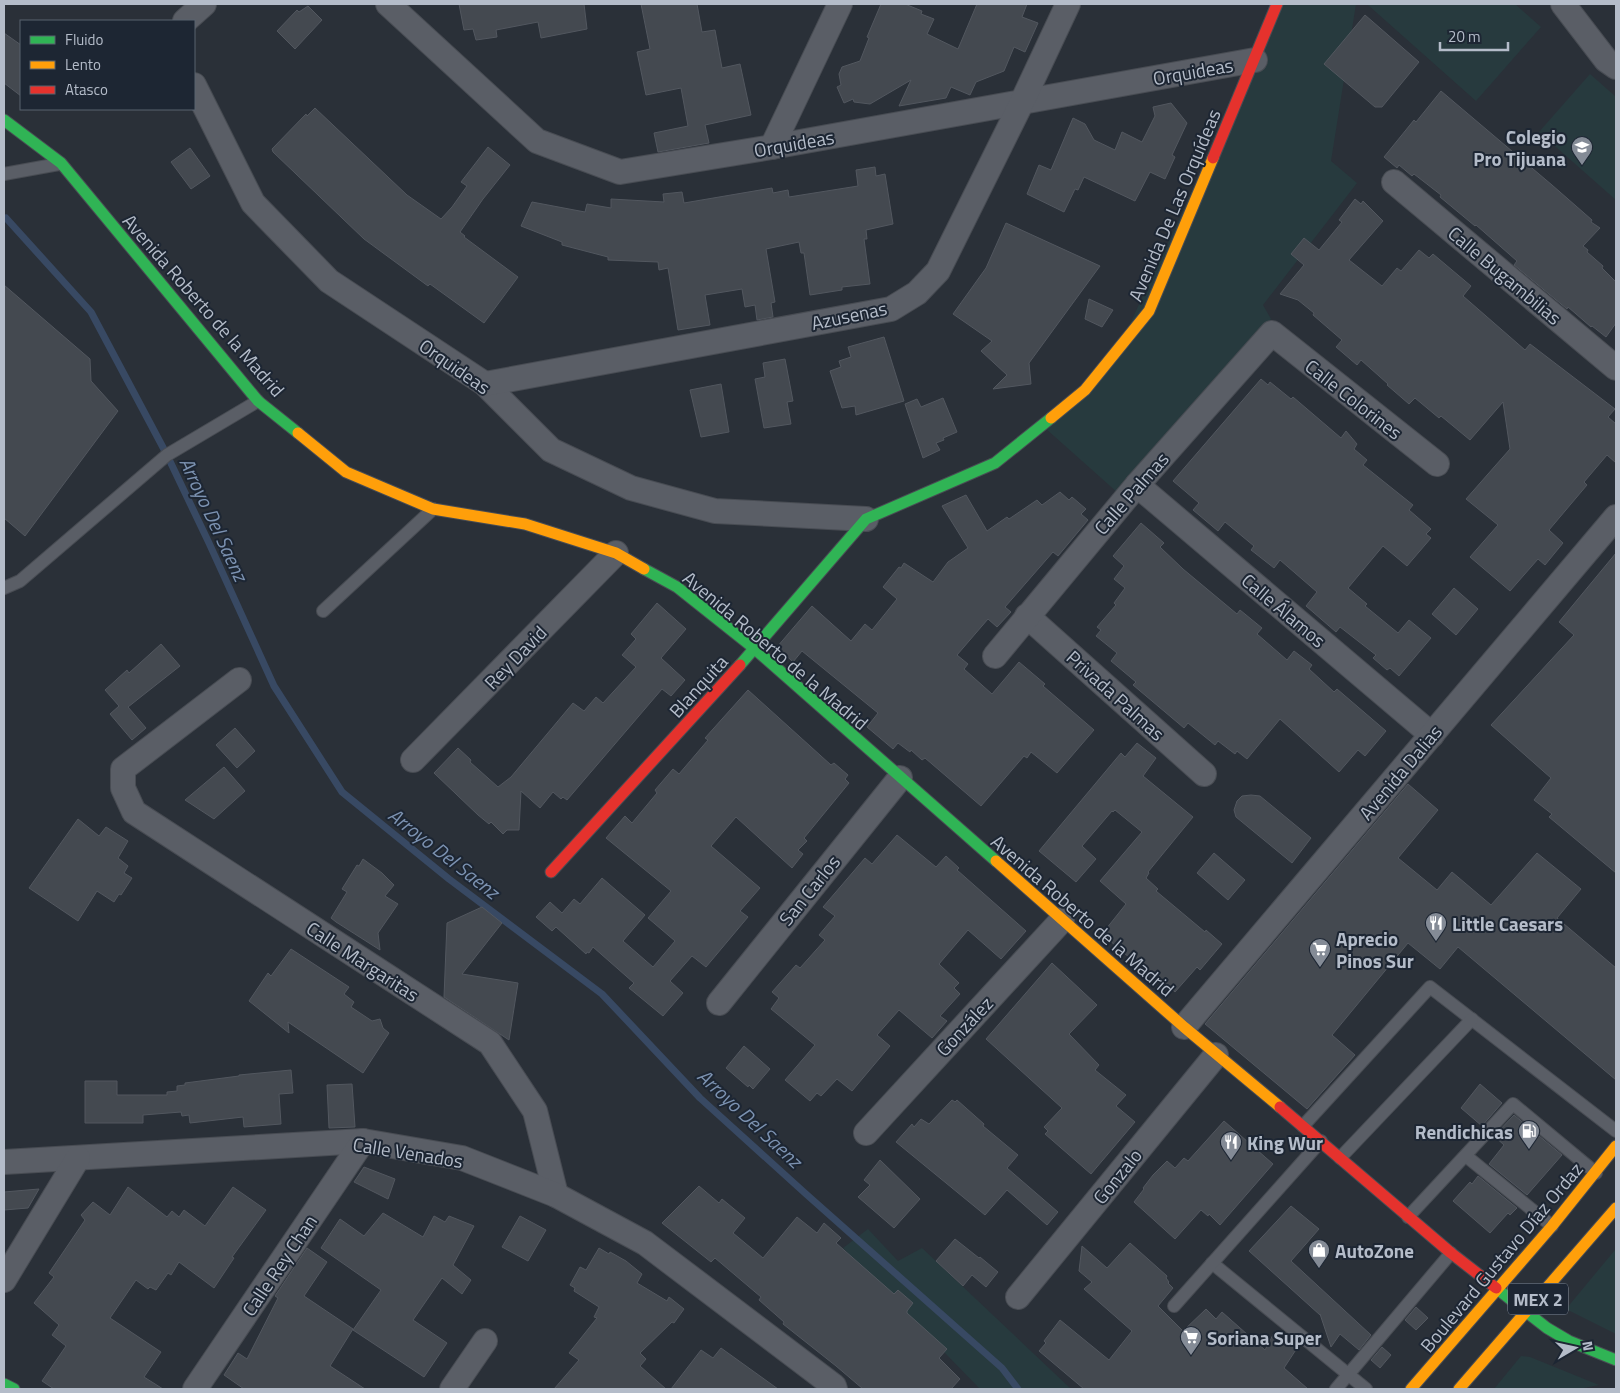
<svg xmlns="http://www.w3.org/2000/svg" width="1620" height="1393" font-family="'Titillium Web',sans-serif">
	<rect width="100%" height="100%" fill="#2a3038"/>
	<g fill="#273a3e">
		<polygon points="1280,4 1356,4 1331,161 1357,183 1263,305 1271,319 1118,493 1045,428 1113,360"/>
		<polygon points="1369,4 1515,4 1541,27 1476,101 1368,5"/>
		<polygon points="1590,74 1616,97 1616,200 1539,132"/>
		<polygon points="868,1229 898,1261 922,1248 1071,1389 980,1389 843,1248"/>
		<polygon points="1615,1250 1616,1256 1616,1334 1566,1309"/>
		<polygon points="1521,1356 1530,1357 1599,1385 1579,1389 1494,1389"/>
	</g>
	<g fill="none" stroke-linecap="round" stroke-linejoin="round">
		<polyline stroke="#384963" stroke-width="7" points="6,218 91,312 167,455 209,543 274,686 342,792 449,879 602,994 700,1098 806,1194 1002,1368 1018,1389"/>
	</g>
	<g fill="#444950" stroke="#52575f">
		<polygon points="459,4 584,4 587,29 541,38 538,22 496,30 497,37 476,40 473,29 464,30"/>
		<polygon points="641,4 697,4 702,32 715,30 722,68 740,64 751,115 705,125 709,143 658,152 654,133 688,126 681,88 646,95 637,52 650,49"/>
		<polygon points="881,4 905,4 922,11 921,14 934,19 927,34 958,49 977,4 1027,4 1022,17 1038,23 1025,52 1014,47 1004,71 976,82 970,95 951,87 946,98 899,106 911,80 870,104 854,102 853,99 844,103 837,87 841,85 839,74 842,67 860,61 869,38 867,37"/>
		<polygon points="308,6 322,20 295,49 277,31 297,10 299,12"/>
		<polygon points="1365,15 1419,62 1382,107 1375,107 1324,64"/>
		<polygon points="4,33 21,45 21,96 4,83"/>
		<polygon points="1441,91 1552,185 1592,220 1591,222 1600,228 1583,246 1588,250 1587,252 1603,266 1602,268 1616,282 1616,323 1606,337 1592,326 1591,327 1568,307 1567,309 1514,265 1517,261 1476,225 1475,226 1440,197 1441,195 1414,174 1412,176 1399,165 1397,168 1384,157 1414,120 1416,122"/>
		<polygon points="1171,103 1187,123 1172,155 1175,157 1165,179 1150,172 1135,201 1084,177 1078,190 1075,189 1064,212 1027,194 1039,165 1051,170 1073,118 1085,124 1094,140 1115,150 1122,132 1142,142 1155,116 1153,107"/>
		<polygon points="315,108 407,195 441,219 452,207 467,186 461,182 488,147 510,165 483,199 460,232 465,236 464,237 518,277 484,323 430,284 428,286 364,239 273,152 272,149 306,114 307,116"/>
		<polygon points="190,148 210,176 191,189 171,162"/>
		<polygon points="875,167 876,176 885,174 893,224 866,230 867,239 864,239 870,284 842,287 842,290 810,295 804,253 801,253 799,242 766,249 775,302 771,303 773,317 757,320 755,305 745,307 742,289 705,295 710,325 678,330 668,268 659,270 658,262 608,260 608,257 562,245 562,242 521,226 532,202 585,212 587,204 611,208 611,199 664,202 663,194 682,192 684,203 772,188 773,193 788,190 789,197 858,186 856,170"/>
		<polygon points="1355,199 1361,204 1363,201 1383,221 1349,260 1382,286 1397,268 1401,271 1419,250 1429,258 1433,254 1471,286 1463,296 1486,316 1525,350 1530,344 1615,409 1608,417 1616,424 1616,463 1607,455 1584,482 1587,485 1549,530 1563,543 1545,565 1538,559 1510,591 1470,557 1498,525 1466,499 1510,449 1503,402 1470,440 1441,416 1439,418 1415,398 1409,404 1387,385 1388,384 1361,360 1357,365 1336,347 1342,340 1313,315 1314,313 1298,300 1280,294 1304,265 1291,254 1304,238 1319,250 1342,222 1339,220"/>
		<polygon points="1006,223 1100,266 1029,363 1031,384 993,389 1007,375 981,351 992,341 953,314 986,268"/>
		<polygon points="4,285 90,359 91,381 118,411 25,536 4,518"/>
		<polygon points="1089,299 1113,310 1102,327 1085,319"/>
		<polygon points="884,337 904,401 856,415 855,406 842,408 830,371 841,367 839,361 851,357 848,347"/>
		<polygon points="785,359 793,401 787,402 791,424 764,428 755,379 765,377 763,363"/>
		<polygon points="1261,379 1268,385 1270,382 1291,399 1293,397 1341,438 1346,431 1357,444 1354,449 1367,460 1363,465 1413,505 1409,510 1431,529 1426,534 1431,538 1407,566 1383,546 1348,588 1367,604 1365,606 1398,633 1409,620 1431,638 1399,676 1390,668 1387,670 1373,658 1376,655 1340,627 1336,632 1306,606 1317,592 1280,560 1274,568 1251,550 1254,546 1225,522 1218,531 1193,510 1199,503 1173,481"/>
		<polygon points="721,384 729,432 701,437 690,390"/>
		<polygon points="943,398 957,432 943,438 944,440 936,443 940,450 923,458 905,404 917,399 921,407"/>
		<polygon points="1060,492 1069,500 1072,497 1086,509 1081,514 1088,520 1058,556 1053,552 1005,607 1011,612 997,627 988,619 957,655 968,664 964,669 992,694 1019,662 1045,684 1043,686 1094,730 1057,773 1031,752 1027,758 1024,756 981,806 925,758 922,760 911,750 910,752 898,743 893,749 867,727 878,713 802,651 793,662 777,647 812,606 851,641 865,624 872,630 897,599 883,587 899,567 901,568 904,563 933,582 948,562 968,548 942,506 966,495 987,531 1007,517 1009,519 1037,500 1042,505"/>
		<polygon points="1141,523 1164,543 1160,547 1183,569 1237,614 1240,610 1262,628 1257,634 1287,660 1294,651 1312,665 1309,669 1334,692 1337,689 1386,731 1365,756 1358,750 1339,772 1280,719 1247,759 1237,751 1235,754 1218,741 1215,745 1188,723 1184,728 1133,685 1136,682 1111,661 1117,653 1096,636 1101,630 1097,627 1116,605 1114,603 1125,588 1114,579 1124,566 1113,556"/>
		<polygon points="1616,553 1616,873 1549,817 1552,814 1534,800 1551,778 1491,725 1574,635 1559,622"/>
		<polygon points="1454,588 1478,609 1456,635 1432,614"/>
		<polygon points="657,603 686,629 661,658 685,680 671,696 662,689 567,800 563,797 561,799 553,792 540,808 521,791 519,830 507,830 503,834 491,822 489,824 478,815 434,773 458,748 471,760 470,762 498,787 511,777 573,703 584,711 596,697 603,703 636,667 622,655 636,639 631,634"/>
		<polygon points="161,644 180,666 128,707 146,728 132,740 110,714 119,706 105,690 127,670 129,673"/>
		<polygon points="748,690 831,765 834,763 848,775 845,779 849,783 804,838 807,841 798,850 803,854 792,868 736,817 711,846 760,888 740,911 748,917 706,967 692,956 670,981 683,993 663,1016 629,988 634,983 593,947 589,953 587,952 586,954 556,927 552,931 536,917 550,902 562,913 574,899 580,904 602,878 645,915 623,941 653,967 675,941 648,918 671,891 606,838 625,816 632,823 657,793 655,790 673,769 679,774 708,740 705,738"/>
		<polygon points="235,728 255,751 237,768 216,745"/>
		<polygon points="1137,743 1156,758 1143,776 1193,817 1148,872 1149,873 1146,878 1158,889 1156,891 1205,932 1206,930 1222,944 1200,970 1197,967 1175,992 1162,980 1159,983 1102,934 1126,904 1100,881 1142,832 1115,810 1113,812 1112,811 1082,846 1096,859 1076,882 1039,851 1121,753 1125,757"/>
		<polygon points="224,767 245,791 214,819 185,800"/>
		<polygon points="1408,784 1438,810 1398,858 1437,890 1452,872 1491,905 1537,853 1581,889 1557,918 1616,968 1616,1080 1458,947 1440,969 1408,943 1332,1035 1355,1055 1307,1109 1205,1024"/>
		<polygon points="1251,795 1260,796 1311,838 1292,863 1236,817 1234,810 1237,801 1242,796"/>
		<polygon points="78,819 99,836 106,827 128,841 118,858 128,866 124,873 132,878 121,895 119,894 114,902 97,891 78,921 29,888"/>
		<polygon points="897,835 936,867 946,856 959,868 957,870 1026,931 1001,959 968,930 939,964 959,983 954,988 960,994 940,1016 947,1021 932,1038 899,1010 877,1035 890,1046 852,1091 837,1079 821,1096 817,1093 810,1101 785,1080 815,1045 771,1009 779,998 772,992 796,965 800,968 825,940 819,935 835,916 823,907 865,858 872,864"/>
		<polygon points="1214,853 1245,880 1228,900 1197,873"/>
		<polygon points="363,859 382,873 394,885 385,896 398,904 378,933 380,950 336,922 331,918 347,892 342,889 357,865 359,866"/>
		<polygon points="482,907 502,923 462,974 518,983 509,1040 444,997 447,923"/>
		<polygon points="291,949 349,987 344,994 354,1002 351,1007 372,1021 380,1019 383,1028 389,1033 363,1073 288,1022 289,1033 249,1001 268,973 271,976"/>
		<polygon points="1052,963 1097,1005 1069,1034 1099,1065 1095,1070 1126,1095 1116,1106 1135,1122 1091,1174 1045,1134 1048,1131 1044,1127 1062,1108 986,1039"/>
		<polygon points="744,1046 770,1069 753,1089 749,1085 748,1087 726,1068"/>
		<polygon points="291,1070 293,1093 279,1094 281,1124 244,1127 243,1117 190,1123 189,1115 182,1116 181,1112 143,1115 143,1123 85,1123 85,1081 117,1081 117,1095 167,1095 167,1092 177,1091 177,1086 185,1085 185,1083 239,1076 239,1075"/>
		<polygon points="352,1084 355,1127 329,1128 327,1085"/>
		<polygon points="1480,1084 1502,1103 1482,1126 1461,1108"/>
		<polygon points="952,1100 955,1102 957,1100 984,1124 983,1126 1018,1155 1007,1168 1058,1212 1047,1225 1007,1190 985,1215 896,1142 912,1124 914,1127 921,1119 929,1124"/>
		<polygon points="1514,1115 1562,1155 1527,1195 1489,1164 1504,1145 1494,1136"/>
		<polygon points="1224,1121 1273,1164 1220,1225 1209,1214 1208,1216 1201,1210 1175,1239 1134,1202 1144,1189 1143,1188 1153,1175 1167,1161 1175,1168 1184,1158 1188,1161"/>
		<polygon points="880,1160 920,1199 894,1228 858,1197 870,1185 864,1180"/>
		<polygon points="364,1167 395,1179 388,1199 354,1182"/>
		<polygon points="1478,1176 1517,1208 1510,1215 1508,1213 1490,1233 1453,1201 1470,1182 1472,1184"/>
		<polygon points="699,1186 719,1203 722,1199 745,1218 733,1233 763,1258 797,1217 817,1233 824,1223 841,1238 836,1243 894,1294 898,1290 913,1303 907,1311 907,1313 947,1349 939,1358 960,1379 951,1389 863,1389 836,1366 783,1324 784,1322 759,1300 761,1297 715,1258 711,1262 662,1223"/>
		<polygon points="128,1187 167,1217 172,1211 179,1217 184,1210 205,1226 233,1187 266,1210 232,1257 234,1258 214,1288 179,1262 171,1275 168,1273 156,1290 150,1287 148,1289 136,1280 110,1318 161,1352 144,1377 163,1389 54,1389 42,1381 66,1346 52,1335 59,1325 34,1303 54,1277 49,1273 85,1220 81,1215 93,1202 110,1215"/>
		<polygon points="39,1189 28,1208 4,1210 4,1192"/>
		<polygon points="1291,1206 1319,1229 1291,1261 1371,1335 1359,1350 1340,1334 1331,1347 1320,1314 1320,1315 1249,1251"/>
		<polygon points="383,1213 423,1237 434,1216 445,1222 449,1216 474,1226 453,1265 471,1280 462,1294 442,1278 413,1320 447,1343 424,1377 353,1330 381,1290 321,1248 340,1219 364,1236"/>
		<polygon points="520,1216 546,1230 528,1261 502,1247"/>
		<polygon points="955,1239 979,1258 980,1257 998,1272 986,1287 972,1275 963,1286 936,1261"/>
		<polygon points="1130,1243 1167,1276 1166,1278 1169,1282 1168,1283 1173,1288 1158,1306 1183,1331 1206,1309 1216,1319 1222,1312 1265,1350 1275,1331 1299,1345 1284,1368 1308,1389 1084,1389 1039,1351 1046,1343 1044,1341 1060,1320 1109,1360 1132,1331 1084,1289 1092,1282 1079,1271 1082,1246 1107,1268"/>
		<polygon points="307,1248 327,1262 304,1296 353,1329 330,1366 365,1389 244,1389 224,1375 238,1353 247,1359 278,1298 275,1296"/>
		<polygon points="599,1248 609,1254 610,1252 626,1261 642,1274 637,1283 667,1301 669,1297 684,1309 674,1323 672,1322 640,1353 646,1359 640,1366 666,1389 554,1389 579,1360 569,1353 597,1318 594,1317 599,1307 574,1291 575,1288 570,1285 580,1267 586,1270"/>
		<polygon points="1416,1307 1428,1318 1416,1330 1405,1320"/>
		<polygon points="1382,1347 1391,1355 1380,1368 1371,1360"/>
		<polygon points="721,1348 778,1389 671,1389 701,1350 713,1358"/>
	</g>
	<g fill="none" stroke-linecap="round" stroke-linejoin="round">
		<g stroke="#484c53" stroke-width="14">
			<g id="lane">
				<polyline points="4,174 59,164"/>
				<polyline points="4,588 20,581 167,455 258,401"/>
				<polyline points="323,611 433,509"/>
				<polyline points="1303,1126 1430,987 1616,1131"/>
				<polyline points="1466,1156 1552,1226"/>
				<polyline points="1340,1158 1472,1019"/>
				<polyline points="1408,1217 1513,1104 1596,1173"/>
				<polyline points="1212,1263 1366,1389"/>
				<polyline points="1174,1306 1321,1141"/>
				<polyline points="1336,1389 1451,1253"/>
			</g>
		</g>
		<g stroke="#484c53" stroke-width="26">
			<g id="street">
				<polyline points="388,4 537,141 620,172 772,147 1255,60"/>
				<polyline points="1563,4 1606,60 1616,67"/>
				<polyline points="185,21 204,4"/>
				<polyline points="194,85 253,203 329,281 485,384 551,450 631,488 715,511 866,519"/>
				<polyline points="772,147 840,4"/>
				<polyline points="1394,182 1616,368"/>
				<polyline points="485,384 891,309 917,293 938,271 1022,102 1068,4"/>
				<polyline points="1137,485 1432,735"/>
				<polyline points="1027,616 1204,774"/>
				<polyline points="995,656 1137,485 1272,333 1437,464"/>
				<polyline points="239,680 123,769 123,788 134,812 490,1043 535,1111 556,1195"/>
				<polyline points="413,760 616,553"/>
				<polyline points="719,1003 900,778"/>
				<polyline points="1184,1027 1616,517"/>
				<polyline points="866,1133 1062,920"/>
				<polyline points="4,1162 363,1141 462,1158 556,1195 645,1243 834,1386 835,1389"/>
				<polyline points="4,1280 78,1158"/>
				<polyline points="1018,1297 1216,1055"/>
				<polyline points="195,1389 363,1141"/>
				<polyline points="452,1389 485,1341"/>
			</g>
		</g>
		<g stroke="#484c53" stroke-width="13">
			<g id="fast">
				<polyline points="4,120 61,163 258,401 298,433"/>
				<polyline points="644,569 677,587 755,649 996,861"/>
				<polyline points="740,665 866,519 995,463 1051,418"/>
				<polyline points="1496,1288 1547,1328 1569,1341 1616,1360"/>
				<polyline points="4,1384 14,1389"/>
			</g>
		</g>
		<g stroke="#484c53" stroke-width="13">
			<g id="slow">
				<polyline points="1051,418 1085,390 1149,311 1213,158"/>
				<polyline points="298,433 346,472 433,509 525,524 616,553 644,569"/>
				<polyline points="996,861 1184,1027 1280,1107"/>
				<polyline points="1411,1389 1552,1226 1616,1146"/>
				<polyline points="1459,1389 1616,1208"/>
			</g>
		</g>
		<g stroke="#484c53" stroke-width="13">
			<g id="jam">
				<polyline points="1213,158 1277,4"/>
				<polyline points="551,872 740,665"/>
				<polyline points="1280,1107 1451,1253 1496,1288"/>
			</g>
		</g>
		<use href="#lane" stroke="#5a5e66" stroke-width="12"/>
		<use href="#street" stroke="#5a5e66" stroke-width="24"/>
		<use href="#fast" stroke="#30b455" stroke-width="11"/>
		<use href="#slow" stroke="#ff9f0a" stroke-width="11"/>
		<use href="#jam" stroke="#e5322d" stroke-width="11"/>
	</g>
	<defs>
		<g id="school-pin" transform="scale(1.125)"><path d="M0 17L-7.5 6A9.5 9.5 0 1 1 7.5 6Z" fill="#848b96" stroke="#1d2633"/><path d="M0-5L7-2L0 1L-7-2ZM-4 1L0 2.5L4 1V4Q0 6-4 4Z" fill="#fff"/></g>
		<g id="restaurant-pin" transform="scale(1.125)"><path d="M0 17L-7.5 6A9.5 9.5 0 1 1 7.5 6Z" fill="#848b96" stroke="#1d2633"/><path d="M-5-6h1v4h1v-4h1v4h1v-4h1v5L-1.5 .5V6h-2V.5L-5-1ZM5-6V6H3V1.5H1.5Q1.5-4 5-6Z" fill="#fff"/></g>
		<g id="supermarket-pin" transform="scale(1.125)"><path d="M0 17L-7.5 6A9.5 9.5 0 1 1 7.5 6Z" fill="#848b96" stroke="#1d2633"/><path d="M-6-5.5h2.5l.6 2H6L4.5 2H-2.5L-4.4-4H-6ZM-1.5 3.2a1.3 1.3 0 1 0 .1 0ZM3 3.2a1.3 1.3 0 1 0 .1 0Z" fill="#fff"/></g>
		<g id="fuel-pin" transform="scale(1.125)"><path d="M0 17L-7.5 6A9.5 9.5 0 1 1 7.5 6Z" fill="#848b96" stroke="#1d2633"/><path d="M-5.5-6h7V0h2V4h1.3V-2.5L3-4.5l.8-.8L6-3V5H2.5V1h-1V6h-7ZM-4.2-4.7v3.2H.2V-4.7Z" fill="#fff"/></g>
		<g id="shop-pin" transform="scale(1.125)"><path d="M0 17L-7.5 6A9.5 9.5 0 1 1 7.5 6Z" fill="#848b96" stroke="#1d2633"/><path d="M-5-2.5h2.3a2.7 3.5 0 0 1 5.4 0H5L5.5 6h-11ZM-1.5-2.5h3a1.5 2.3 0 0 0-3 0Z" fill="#fff"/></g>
	</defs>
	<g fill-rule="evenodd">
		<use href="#school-pin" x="1582" y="147"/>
		<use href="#restaurant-pin" x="1436" y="923"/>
		<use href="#supermarket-pin" x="1320" y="949"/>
		<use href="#fuel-pin" x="1529" y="1131"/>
		<use href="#restaurant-pin" x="1231" y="1142"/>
		<use href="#shop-pin" x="1319" y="1250"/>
		<use href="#supermarket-pin" x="1191" y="1337"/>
	</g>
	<g text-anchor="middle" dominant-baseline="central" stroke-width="4" stroke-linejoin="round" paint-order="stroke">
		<rect fill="#1d2633" stroke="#878f9c" stroke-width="1" x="1508" y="1283.5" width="60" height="31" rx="4"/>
		<g font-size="18" font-weight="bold" fill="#b4bcc9">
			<text x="1538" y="1299">MEX 2</text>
		</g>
		<g font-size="19" fill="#b4bcc9" stroke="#1d2633">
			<text transform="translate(1193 71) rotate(-10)">Orquideas</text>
			<text transform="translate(794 143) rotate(-10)">Orquideas</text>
			<text transform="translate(1174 205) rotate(-67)">Avenida De Las Orquídeas</text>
			<text transform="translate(1505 275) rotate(40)">Calle Bugambilias</text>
			<text transform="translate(204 305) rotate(49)">Avenida Roberto de la Madrid</text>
			<text transform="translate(849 315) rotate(-12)">Azusenas</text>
			<text transform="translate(455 366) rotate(35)">Orquideas</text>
			<text transform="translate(1354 399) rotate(38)">Calle Colorines</text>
			<text transform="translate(1131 493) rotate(-49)">Calle Palmas</text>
			<text transform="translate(1284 610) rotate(40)">Calle Álamos</text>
			<text transform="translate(776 650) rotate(40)">Avenida Roberto de la Madrid</text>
			<text transform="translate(515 657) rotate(-46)">Rey David</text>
			<text transform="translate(698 686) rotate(-48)">Blanquita</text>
			<text transform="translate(1116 695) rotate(42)">Privada Palmas</text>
			<text transform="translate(1400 772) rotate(-50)">Avenida Dalias</text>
			<text transform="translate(809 890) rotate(-51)">San Carlos</text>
			<text transform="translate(1083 915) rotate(41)">Avenida Roberto de la Madrid</text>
			<text transform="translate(363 961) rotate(33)">Calle Margaritas</text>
			<text transform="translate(964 1026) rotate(-47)">González</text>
			<text transform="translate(408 1152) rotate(9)">Calle Venados</text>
			<text transform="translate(1117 1176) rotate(-51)">Gonzalo</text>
			<text transform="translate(1501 1257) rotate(-50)">Boulevard Gustavo Díaz Ordaz</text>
			<text transform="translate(279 1265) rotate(-56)">Calle Rey Chan</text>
		</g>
		<g font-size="19" font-weight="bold" fill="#b4bcc9" stroke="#1d2633" text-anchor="start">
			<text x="1566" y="136" text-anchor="end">Colegio<tspan x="1566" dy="22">Pro Tijuana</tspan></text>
			<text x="1452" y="923">Little Caesars</text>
			<text x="1336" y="938">Aprecio<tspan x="1336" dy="22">Pinos Sur</tspan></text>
			<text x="1513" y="1131" text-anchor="end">Rendichicas</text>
			<text x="1247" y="1142">King Wur</text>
			<text x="1335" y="1250">AutoZone</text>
			<text x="1207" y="1337">Soriana Super</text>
		</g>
		<g font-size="20" font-style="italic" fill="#7c92b1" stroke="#1d2633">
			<text transform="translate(214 519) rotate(65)">Arroyo Del Saenz</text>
			<text transform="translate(444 853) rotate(38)">Arroyo Del Saenz</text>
			<text transform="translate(750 1118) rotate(43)">Arroyo Del Saenz</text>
		</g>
	</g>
	<rect width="1620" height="1393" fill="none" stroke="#b4bcc9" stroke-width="10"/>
	<rect x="20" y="20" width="175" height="90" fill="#1d2633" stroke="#59626f"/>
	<rect x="30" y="36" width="25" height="8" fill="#30b455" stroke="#59626f"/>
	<text x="65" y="45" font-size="15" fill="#b4bcc9">Fluido</text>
	<rect x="30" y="61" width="25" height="8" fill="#ff9f0a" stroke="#59626f"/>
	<text x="65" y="70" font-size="15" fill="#b4bcc9">Lento</text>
	<rect x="30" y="86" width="25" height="8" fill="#e5322d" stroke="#59626f"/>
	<text x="65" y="95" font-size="15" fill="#b4bcc9">Atasco</text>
	<g transform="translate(1575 1348) rotate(81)" stroke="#1d2633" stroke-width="4" paint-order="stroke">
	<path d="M0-4L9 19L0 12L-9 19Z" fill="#b4bcc9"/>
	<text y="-8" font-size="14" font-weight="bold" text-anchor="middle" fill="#b4bcc9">N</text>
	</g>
	<path d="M1440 42v8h68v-8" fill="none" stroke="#b4bcc9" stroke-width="2.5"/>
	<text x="1448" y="42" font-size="15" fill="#b4bcc9" stroke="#1d2633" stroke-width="4" paint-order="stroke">20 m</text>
</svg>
